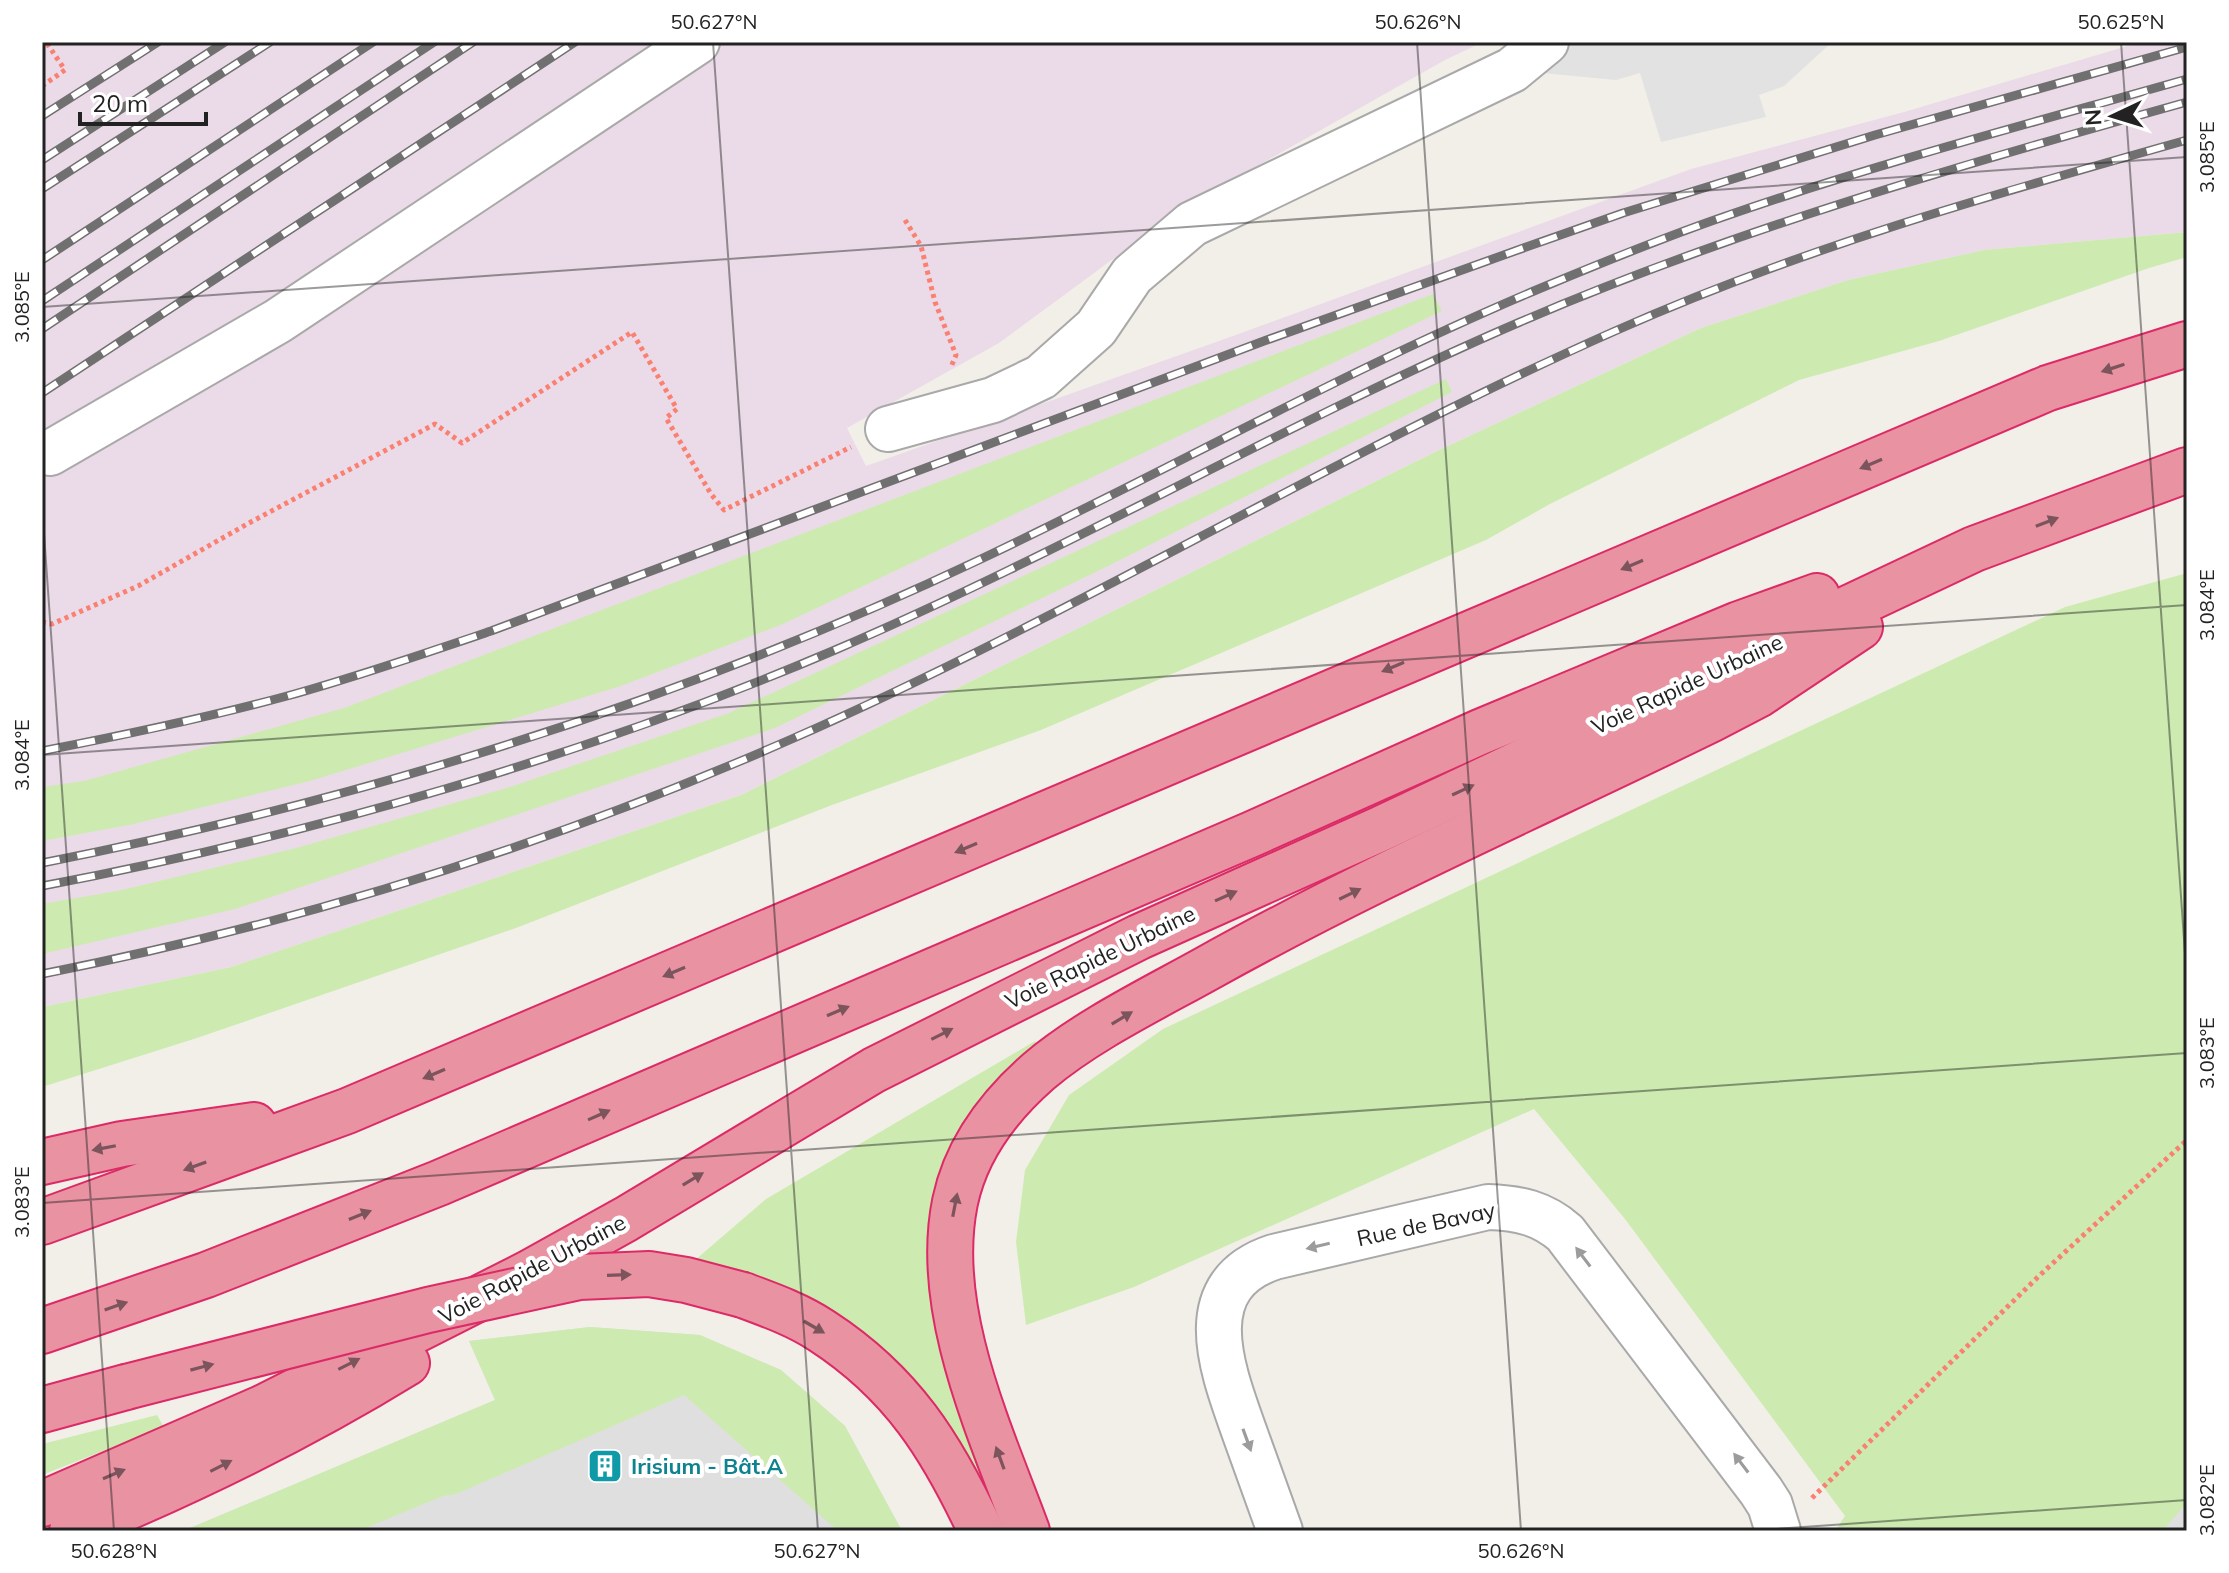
<svg xmlns="http://www.w3.org/2000/svg" width="2229" height="1573" font-family="Mulish,sans-serif">
	<rect width="100%" height="100%" fill="#f2efe9"/>
	<g fill="#e0dfdf">
		<polygon points="590,1327 700,1335 781,1370 845,1426 902,1531 183,1531 495,1400 469,1341"/>
		<polygon points="2187,1502 2187,1531 2161,1531"/>
	</g>
	<polygon fill="#ebdbe8" points="42,42 1483,42 1445,60 1181,209 999,343 847,428 866,466 1219,341 1691,169 1904,112 2141,42 2187,42 2187,232 1984,250 1848,280 1701,328 1433,453 741,795 231,967 42,1007"/>
	<g fill="#cdebb0">
		<polygon points="2187,232 2187,257 2149,268 1939,341 1799,380 1550,504 1486,540 1041,730 832,805 516,928 197,1038 42,1087 42,1007 231,967 741,795 1433,453 1701,328 1848,280 1984,250"/>
		<polygon points="1433,294 1442,311 783,624 621,686 310,781 129,825 42,841 42,787 84,781 344,708"/>
		<polygon points="1446,379 1452,392 1108,566 775,728 235,909 42,954 42,904 122,890 296,848 510,787 729,713"/>
		<polygon points="2187,573 2187,1503 2162,1531 1835,1531 1845,1516 1625,1219 1534,1109 1134,1287 1026,1325 1016,1242 1025,1170 1069,1095 1163,1029 2065,607"/>
		<polygon points="1035,1041 1039,1048 995,1083 965,1126 936,1180 931,1226 957,1395 994,1511 857,1334 777,1284 694,1261 766,1199"/>
		<polygon points="590,1327 700,1335 781,1370 845,1426 902,1531 838,1531 684,1395 456,1494 443,1496 358,1531 183,1531 495,1400 469,1341"/>
		<polygon points="157,1415 164,1427 42,1475 42,1444"/>
	</g>
	<polygon fill="#e2e2e2" points="1546,42 1832,42 1784,86 1759,95 1766,117 1661,142 1640,73 1616,80 1512,70"/>
	<g fill="none" stroke-linecap="round" stroke-linejoin="round">
		<g stroke="#a9a9a9" stroke-width="48">
			<g id="minor">
				<polyline points="888,429 993,400 1041,377 1096,328 1132,275 1192,224 1512,70 1546,42"/>
				<polyline points="50,453 278,321 697,42"/>
				<path d="M 1280,1531 C 1268,1498 1256,1465 1244,1431 C 1222,1369 1189,1285 1274,1257 L 1488,1207 C 1519,1208 1542,1213 1565,1233 L 1761,1491 L 1770,1505 L 1778,1531"/>
			</g>
		</g>
		<g stroke="#dc2a67" stroke-width="48">
			<g id="highway">
				<polyline points="42,1162 122,1144 254,1125"/>
				<polyline points="42,1222 347,1111 2048,388 2187,344"/>
				<path d="M 743,1295 C 770,1305 798,1315 822,1331 C 902,1383 942,1447 981,1531"/>
				<polyline points="42,1331 206,1275 439,1183 1252,834 1480,732 1739,624 1817,596"/>
				<polyline points="42,1410 126,1387"/>
				<polyline points="42,1504 262,1408 529,1273 626,1219 874,1070 1139,937 1380,829 1974,549 2187,470"/>
				<path d="M 72,1531 C 188,1483 300,1429 407,1363"/>
				<path d="M 1027,1531 C 990,1431 933,1310 955,1202 C 966,1149 999,1106 1039,1071 C 1086,1031 1152,999 1206,969 C 1369,878 1542,802 1710,720 L 1758,695 L 1860,627"/>
			</g>
		</g>
		<g stroke="#fa8072" stroke-width="5" stroke-dasharray="4 4" stroke-linecap="butt">
			<polyline points="42,86 65,70 46,42"/>
			<polyline points="905,220 921,246 935,302 956,355 951,367"/>
			<polyline points="42,622 52,624 138,586 249,523 435,424 462,443 632,332 677,409 666,418 711,494 724,510 851,447"/>
			<polyline points="1812,1498 2040,1275 2187,1140"/>
		</g>
		<use href="#minor" stroke="#fff" stroke-width="44"/>
		<use href="#highway" stroke="#e892a2" stroke-width="44"/>
		<g stroke="#707070" stroke-width="9">
			<g id="rail">
				<polyline points="42,116 158,42"/>
				<polyline points="42,160 225,42"/>
				<polyline points="42,189 270,42"/>
				<polyline points="42,260 373,42"/>
				<polyline points="42,301 434,42"/>
				<polyline points="42,329 473,42"/>
				<polyline points="42,393 575,42"/>
				<path d="M 42,751 C 124,735 206,718 287,696 C 356,677 423,654 491,631 L 1264,341 L 1515,251 L 1623,213 L 1875,135 L 2187,47"/>
				<path d="M 42,863 C 366,799 682,701 981,559 C 1169,470 1350,368 1541,288 C 1601,263 1662,238 1723,217 C 1875,164 2032,123 2187,79"/>
				<path d="M 42,886 C 308,836 586,756 835,650 C 1068,550 1288,422 1520,322 C 1736,229 1961,165 2187,102"/>
				<path d="M 42,974 C 300,923 553,844 794,738 C 1073,615 1335,455 1615,331 C 1799,249 1994,194 2187,140"/>
			</g>
		</g>
		<use href="#rail" stroke="#fff" stroke-width="6" stroke-dasharray="18" stroke-linecap="butt"/>
		<g stroke="#dc2a67" stroke-width="48" stroke-linecap="butt">
			<polyline id="highway-bridge" points="126,1387 428,1310 579,1277 649,1274 686,1280 743,1295"/>
		</g>
		<use href="#highway-bridge" stroke="#e892a2" stroke-width="44"/>
	</g>
	<defs><path id="oneway-solid" d="M-6-.8H1V-3.2L6.5 0L1 3.2V.8H-6Z" transform="scale(2)"/></defs>
	<g fill="#7b545c">
		<use href="#oneway-solid" transform="translate(2113 368) rotate(162)"/>
		<use href="#oneway-solid" transform="translate(1871 464) rotate(157)"/>
		<use href="#oneway-solid" transform="translate(2047 522) rotate(-21)"/>
		<use href="#oneway-solid" transform="translate(1632 565) rotate(157)"/>
		<use href="#oneway-solid" transform="translate(1393 667) rotate(157)"/>
		<use href="#oneway-solid" transform="translate(1463 790) rotate(-25)"/>
		<use href="#oneway-solid" transform="translate(966 848) rotate(157)"/>
		<use href="#oneway-solid" transform="translate(1350 894) rotate(-26)"/>
		<use href="#oneway-solid" transform="translate(1226 896) rotate(-24)"/>
		<use href="#oneway-solid" transform="translate(674 972) rotate(157)"/>
		<use href="#oneway-solid" transform="translate(838 1011) rotate(-23)"/>
		<use href="#oneway-solid" transform="translate(1122 1018) rotate(-31)"/>
		<use href="#oneway-solid" transform="translate(942 1034) rotate(-27)"/>
		<use href="#oneway-solid" transform="translate(434 1074) rotate(157)"/>
		<use href="#oneway-solid" transform="translate(599 1115) rotate(-24)"/>
		<use href="#oneway-solid" transform="translate(104 1148) rotate(169)"/>
		<use href="#oneway-solid" transform="translate(195 1166) rotate(160)"/>
		<use href="#oneway-solid" transform="translate(693 1179) rotate(-31)"/>
		<use href="#oneway-solid" transform="translate(955 1205) rotate(-79)"/>
		<use href="#oneway-solid" transform="translate(360 1215) rotate(-22)"/>
		<use href="#oneway-solid" transform="translate(619 1275) rotate(-2)"/>
		<use href="#oneway-solid" transform="translate(116 1306) rotate(-19)"/>
		<use href="#oneway-solid" transform="translate(814 1327) rotate(30)"/>
		<use href="#oneway-solid" transform="translate(349 1364) rotate(-27)"/>
		<use href="#oneway-solid" transform="translate(202 1367) rotate(-15)"/>
		<use href="#oneway-solid" transform="translate(1000 1458) rotate(-110)"/>
		<use href="#oneway-solid" transform="translate(221 1466) rotate(-27)"/>
		<use href="#oneway-solid" transform="translate(114 1474) rotate(-23)"/>
	</g>
	<g fill="#9c9c9c">
		<use href="#oneway-solid" transform="translate(1318 1246) rotate(167)"/>
		<use href="#oneway-solid" transform="translate(1583 1257) rotate(-127)"/>
		<use href="#oneway-solid" transform="translate(1247 1440) rotate(70)"/>
		<use href="#oneway-solid" transform="translate(1741 1463) rotate(-127)"/>
	</g>
	<path fill="none" stroke="#222" stroke-width="2" stroke-opacity="0.45" d="M 713,42 L 818,1531M 1417,42 L 1521,1531M 2121,42 L 2187,982M 42,307 L 2187,157M 42,505 L 114,1531M 42,755 L 2187,605M 42,1203 L 2187,1053M 1747,1531 L 2187,1500"/>
	<defs>
		<g id="building-square" transform="scale(1.8)"><rect x="-9" y="-9" width="18" height="18" rx="4" fill="#0f9aa8" stroke="#fff"/><path d="M-4-6H4V6H1V3H-1V6H-4ZM-2.5-4.3h1.7v1.8h-1.7ZM.8-4.3h1.7v1.8H.8ZM-2.5-1h1.7V.8h-1.7ZM.8-1h1.7V.8H.8Z" fill="#fff"/></g>
	</defs>
	<g fill-rule="evenodd">
		<use href="#building-square" x="605" y="1466"/>
	</g>
	<g text-anchor="middle" dominant-baseline="central" stroke-width="8" stroke-linejoin="round" paint-order="stroke">
		<g font-size="22" fill="#222" stroke="#fff">
			<text transform="translate(1687 684) rotate(-25)">Voie Rapide Urbaine</text>
			<text transform="translate(1100 957) rotate(-26)">Voie Rapide Urbaine</text>
			<text transform="translate(1426 1224) rotate(-12)">Rue de Bavay</text>
			<text transform="translate(532 1269) rotate(-28)">Voie Rapide Urbaine</text>
		</g>
		<g font-size="22" font-weight="bold" fill="#0d838f" stroke="#fff" text-anchor="start">
			<text x="631" y="1466">Irisium - Bât.A</text>
		</g>
	</g>
	<rect width="2229" height="1573" fill="none" stroke="#ffffff" stroke-width="88"/>
	<g transform="translate(2113 116) rotate(266)" stroke="#ffffff" stroke-width="6" paint-order="stroke">
	<path d="M0-6L14 30L0 20L-14 30Z" fill="#222222"/>
	<text y="-12" font-size="22" font-weight="bold" text-anchor="middle" fill="#222222">N</text>
	</g>
	<path d="M80 112v12h126v-12" fill="none" stroke="#222222" stroke-width="4"/>
	<text x="92" y="112" font-size="24" fill="#222222" stroke="#ffffff" stroke-width="6" paint-order="stroke">20 m</text>
	<rect x="44" y="44" width="2141" height="1485" fill="none" stroke="#222" stroke-width="3"/>
	<g font-size="20" text-anchor="middle" fill="#222">
		<text x="714" y="29">50.627°N</text>
		<text x="1418" y="29">50.626°N</text>
		<text x="2121" y="29">50.625°N</text>
		<text transform="translate(2207 157) rotate(-90)" y="7">3.085°E</text>
		<text transform="translate(22 307) rotate(-90)" y="7">3.085°E</text>
		<text transform="translate(2207 605) rotate(-90)" y="7">3.084°E</text>
		<text transform="translate(22 755) rotate(-90)" y="7">3.084°E</text>
		<text transform="translate(2207 1053) rotate(-90)" y="7">3.083°E</text>
		<text transform="translate(22 1202) rotate(-90)" y="7">3.083°E</text>
		<text transform="translate(2207 1500) rotate(-90)" y="7">3.082°E</text>
		<text x="114" y="1558">50.628°N</text>
		<text x="817" y="1558">50.627°N</text>
		<text x="1521" y="1558">50.626°N</text>
	</g>
</svg>
